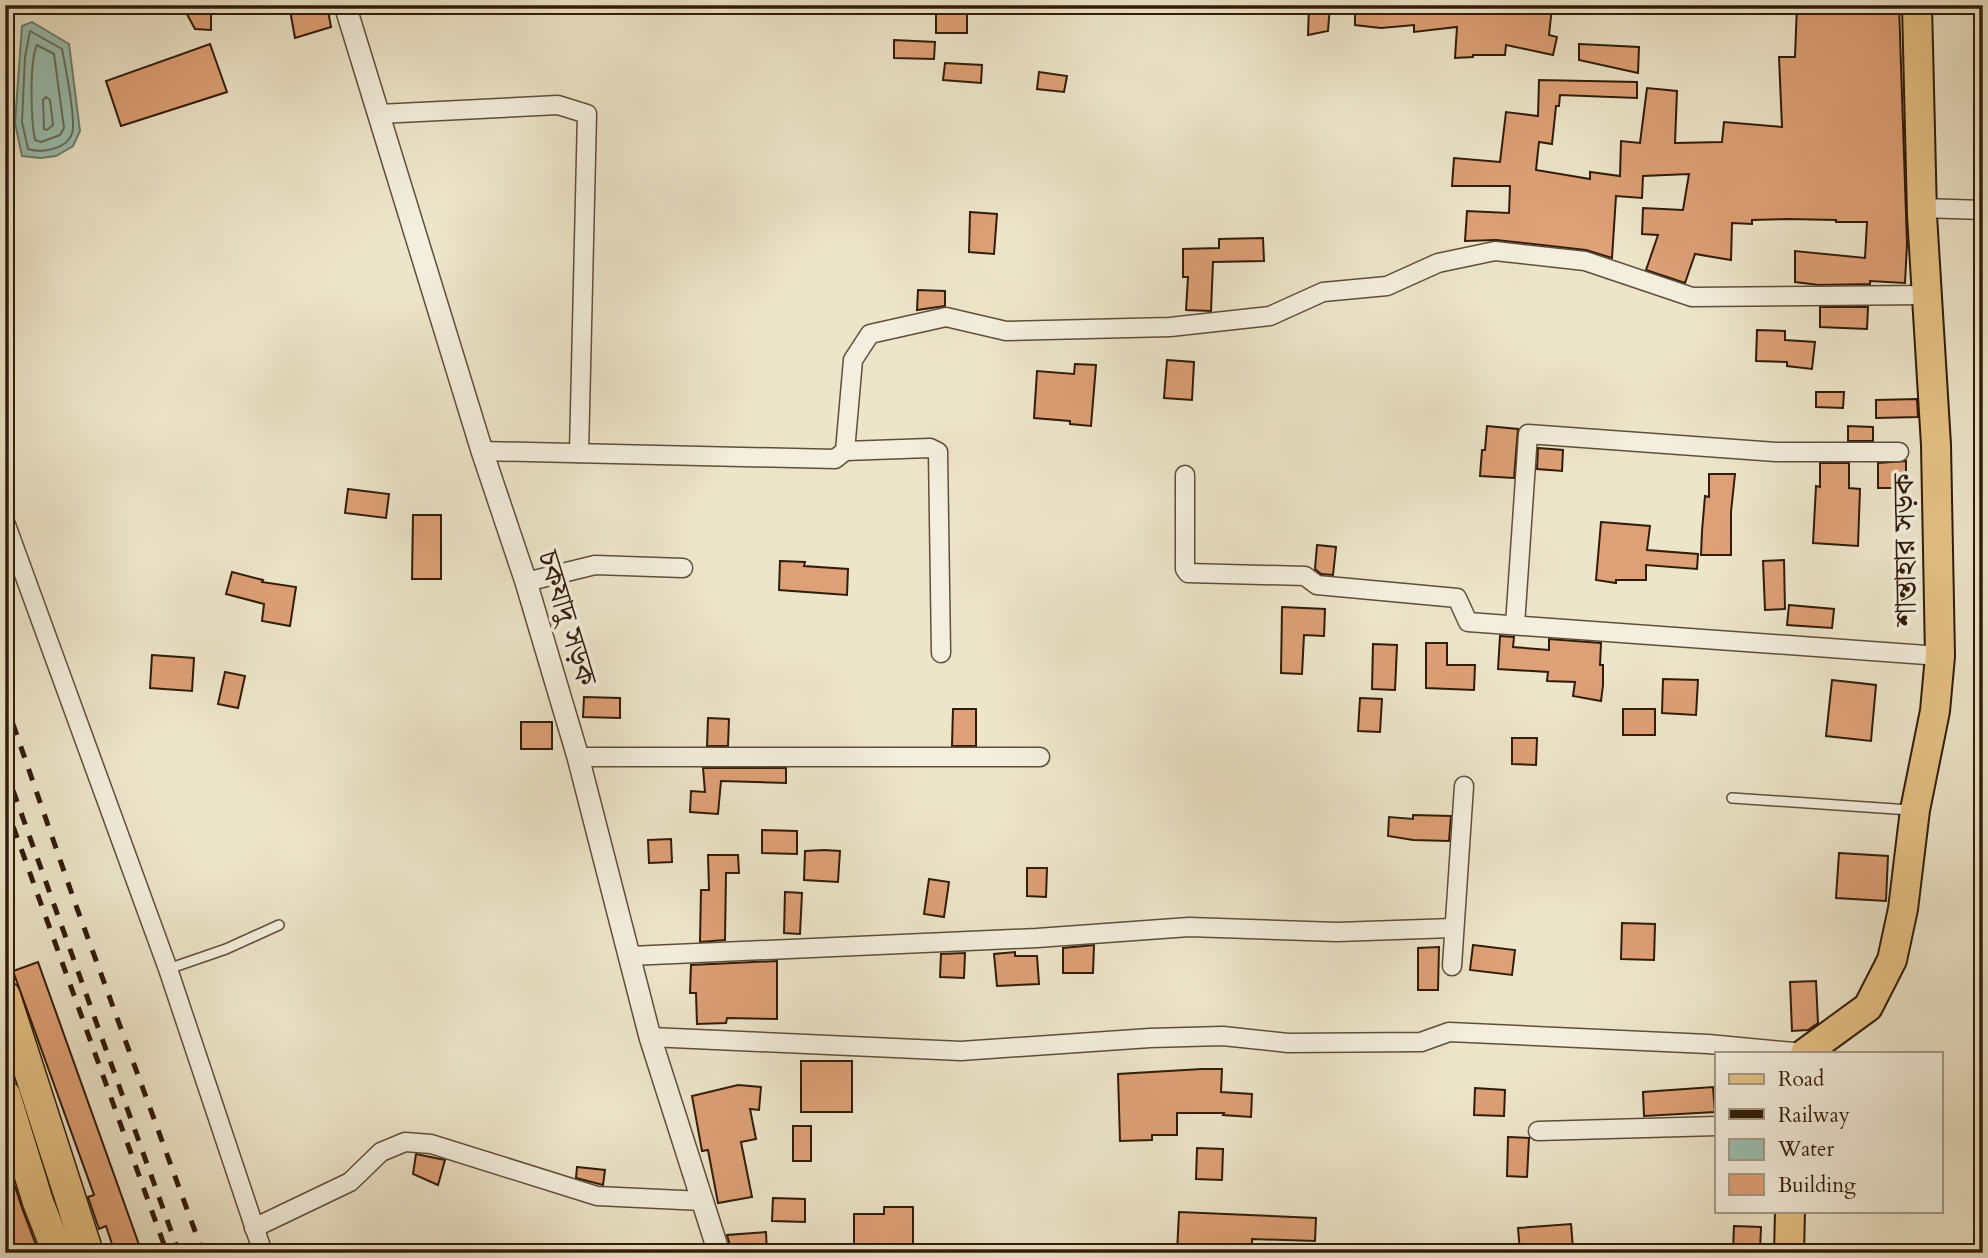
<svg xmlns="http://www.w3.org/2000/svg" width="1988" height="1258" font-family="Cardo,'Noto Serif Bengali',serif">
	<rect width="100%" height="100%" fill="#ede5ca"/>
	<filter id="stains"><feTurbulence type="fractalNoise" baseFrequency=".00286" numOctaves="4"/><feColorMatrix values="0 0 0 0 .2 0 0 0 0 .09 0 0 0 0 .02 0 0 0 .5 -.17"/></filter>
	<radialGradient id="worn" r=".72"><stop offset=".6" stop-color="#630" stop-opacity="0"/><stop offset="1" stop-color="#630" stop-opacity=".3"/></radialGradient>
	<polygon fill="#9abfb1" stroke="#707e6e" stroke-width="2" points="32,22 69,44 80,131 73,146 56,156 41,158 22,156 15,123 22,26"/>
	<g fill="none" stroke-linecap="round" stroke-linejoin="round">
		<g stroke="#666e5d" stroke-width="2">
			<path d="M 30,31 L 62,49 C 66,70 74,108 73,128 C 72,148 44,154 28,149 L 22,122 L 25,57 Z"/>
			<path d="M 37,45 L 54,54 L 64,128 L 60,135 L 41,142 L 35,140 C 31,120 29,63 37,45 Z"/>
			<polygon points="46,97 50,100 53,125 47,130 44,129 43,100"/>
		</g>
	</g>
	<g fill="#dea076" stroke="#311c09" stroke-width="2">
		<polygon points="182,5 211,5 211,30 195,29"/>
		<polygon points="289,5 327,5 331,27 295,38"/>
		<rect x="936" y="5" width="31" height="28"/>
		<polygon points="1309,5 1330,5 1328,31 1308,35"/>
		<polygon points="1355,5 1552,7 1549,35 1557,37 1553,55 1506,45 1505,55 1473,55 1473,57 1455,58 1457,27 1414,32 1414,25 1381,28 1355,25"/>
		<polygon points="1797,5 1899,5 1907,244 1905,283 1870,281 1870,284 1819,285 1795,282 1795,251 1865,258 1867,222 1836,222 1836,220 1789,219 1752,220 1752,224 1732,223 1731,260 1695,254 1685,283 1646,270 1658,235 1642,234 1643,208 1683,210 1689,174 1643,176 1642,198 1616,196 1612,258 1586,250 1496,240 1465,241 1467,211 1509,213 1510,186 1452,186 1454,158 1500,162 1506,112 1538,116 1539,80 1637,82 1637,98 1560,95 1559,106 1556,106 1552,144 1539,142 1536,170 1590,179 1590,172 1620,176 1621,141 1640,143 1647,88 1677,91 1675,143 1722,142 1724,122 1782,127 1779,57 1795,57"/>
		<polygon points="894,40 935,42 934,59 894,58"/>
		<polygon points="210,44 227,92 121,126 106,81"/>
		<polygon points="1579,44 1639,47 1638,73 1579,60"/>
		<polygon points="945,63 982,65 981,83 943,80"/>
		<polygon points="1039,72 1067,76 1064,92 1037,89"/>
		<polygon points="970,212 997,214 994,254 969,252"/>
		<polygon points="1263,238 1264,261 1213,262 1211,311 1186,310 1188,277 1183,277 1183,249 1219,248 1219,239"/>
		<polygon points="918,290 945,291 945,306 917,310"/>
		<polygon points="1820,307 1868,307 1867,329 1820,327"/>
		<polygon points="1757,330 1785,331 1785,340 1815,342 1812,369 1787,366 1787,362 1756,361"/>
		<polygon points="1167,360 1194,362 1192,400 1164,398"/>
		<polygon points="1075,364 1096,365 1091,426 1070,424 1070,421 1034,418 1037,371 1074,374"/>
		<polygon points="1816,392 1844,392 1843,408 1816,407"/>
		<polygon points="1917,399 1918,417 1876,418 1876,400"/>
		<polygon points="1487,426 1518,429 1514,478 1480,476 1482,450 1485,450"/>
		<polygon points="1848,426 1873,427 1873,441 1848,441"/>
		<polygon points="1538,448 1563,450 1562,471 1537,469"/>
		<polygon points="1906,461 1906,488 1878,488 1878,463"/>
		<polygon points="1820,463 1849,463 1849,488 1860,489 1858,546 1813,543 1816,486 1820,487"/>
		<polygon points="1709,474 1735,474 1731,512 1731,555 1701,555 1702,531 1705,496 1709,497"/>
		<polygon points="348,489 389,494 386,518 345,513"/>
		<polygon points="413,515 441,515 441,579 412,579"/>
		<polygon points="1601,522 1650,526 1647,550 1698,554 1697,569 1646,565 1646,580 1616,580 1616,583 1596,580"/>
		<polygon points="1317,545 1336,547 1333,575 1321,574 1315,569"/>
		<polygon points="1784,560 1785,609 1765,610 1763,561"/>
		<polygon points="780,561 805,562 804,566 848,569 847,595 779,590"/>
		<polygon points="232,572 263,580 262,582 296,587 290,626 262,621 264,604 226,594"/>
		<polygon points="1789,605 1834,609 1832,628 1787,625"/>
		<polygon points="1282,607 1325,609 1324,636 1304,635 1302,674 1281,673"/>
		<polygon points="1500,636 1514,637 1513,647 1549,650 1549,639 1601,643 1600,665 1603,665 1603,685 1601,701 1573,696 1575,682 1547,681 1548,672 1498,669"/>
		<polygon points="1426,643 1447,643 1447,665 1475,665 1474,690 1426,688"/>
		<polygon points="1373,644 1397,645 1395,690 1372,689"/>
		<polygon points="152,655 194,658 192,691 150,688"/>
		<polygon points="225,672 245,676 238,708 218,704"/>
		<polygon points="1663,679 1698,680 1696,715 1662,713"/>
		<polygon points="1832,680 1876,685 1871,741 1826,736"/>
		<polygon points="584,697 620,698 620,718 583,717"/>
		<polygon points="1360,698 1382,699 1380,732 1358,731"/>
		<polygon points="953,709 976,709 976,746 952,746"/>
		<rect x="1623" y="709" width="32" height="26"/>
		<polygon points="708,718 729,719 728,746 707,746"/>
		<rect x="521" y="722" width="31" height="27"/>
		<polygon points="1512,738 1537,738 1536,765 1512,764"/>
		<polygon points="703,768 786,768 786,783 721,781 718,814 690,812 691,791 705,792"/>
		<polygon points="1413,815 1451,816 1449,841 1413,840 1388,836 1389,817 1413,819"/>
		<polygon points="762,830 797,831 797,854 762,853"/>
		<polygon points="671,839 672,862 649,863 648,840"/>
		<polygon points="824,850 840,851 838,882 804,880 805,851"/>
		<polygon points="1839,853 1888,856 1886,901 1836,898"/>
		<polygon points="708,855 738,855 739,873 726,873 725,940 700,942 701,890 709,890"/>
		<polygon points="1027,868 1047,868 1046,897 1027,896"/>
		<polygon points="929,879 949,882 944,917 924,914"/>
		<polygon points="785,892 802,893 800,934 784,933"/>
		<polygon points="1622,923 1655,924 1654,960 1621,959"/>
		<polygon points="1094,945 1093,973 1063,973 1063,948"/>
		<polygon points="1473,945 1515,950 1512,975 1470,970"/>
		<polygon points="1439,947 1438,990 1418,990 1418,948"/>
		<polygon points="1015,952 1015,956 1037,956 1039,984 997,986 994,954"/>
		<polygon points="965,953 964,978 940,977 941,954"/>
		<polygon points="777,961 777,1019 727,1018 726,1023 697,1024 696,993 690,993 691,965"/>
		<polygon points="38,962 142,1253 115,1253 106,1226 99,1229 88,1197 94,1195 13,971"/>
		<polygon points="1816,981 1818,1023 1808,1030 1792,1031 1790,982"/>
		<rect x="801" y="1061" width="51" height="51"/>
		<polygon points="1202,1069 1222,1069 1221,1092 1252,1094 1251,1117 1223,1115 1224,1113 1177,1113 1177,1135 1152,1135 1152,1140 1120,1141 1118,1074"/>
		<polygon points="738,1085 761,1087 759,1110 750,1109 756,1139 741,1142 752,1197 718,1203 708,1150 702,1151 692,1096"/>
		<polygon points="1713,1087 1715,1112 1644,1116 1643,1092"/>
		<polygon points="1475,1088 1505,1090 1504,1116 1474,1115"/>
		<rect x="793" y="1126" width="18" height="35"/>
		<polygon points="1508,1137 1529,1138 1527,1177 1507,1176"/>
		<polygon points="1197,1148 1223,1149 1222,1180 1196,1179"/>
		<polygon points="416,1154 445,1160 438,1185 413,1174"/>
		<polygon points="5,1155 22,1208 39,1253 5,1253"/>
		<polygon points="577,1167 605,1170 603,1185 576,1178"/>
		<polygon points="773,1198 805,1199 805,1222 772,1221"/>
		<polygon points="884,1207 913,1207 913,1253 854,1253 854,1214 884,1214"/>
		<polygon points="1179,1212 1316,1218 1315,1241 1252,1239 1252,1253 1177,1253"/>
		<polygon points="1571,1224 1573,1248 1520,1252 1518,1228"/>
		<polygon points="1734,1226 1761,1227 1760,1251 1733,1250"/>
		<polygon points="766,1232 767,1253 732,1253 727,1235"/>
	</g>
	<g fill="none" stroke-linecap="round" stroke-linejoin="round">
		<g stroke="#604e39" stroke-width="12">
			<g id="service">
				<polyline points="1732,798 1910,810"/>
				<polyline points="168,969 226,949 279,925"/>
			</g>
		</g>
		<g stroke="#604e39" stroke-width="21">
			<g id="minor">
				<polyline points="379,114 558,105 587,114 579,453"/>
				<polyline points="1922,208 1983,210"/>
				<polyline points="482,451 835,459 845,451 853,360 870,334 946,317 1006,331 1170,327 1270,316 1323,292 1387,286 1438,263 1495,251 1585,261 1692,297 1927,295"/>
				<polyline points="845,451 930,448 938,452 941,653"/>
				<polyline points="1185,475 1185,569 1188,573 1305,576 1317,585 1457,598 1468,622 1940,656"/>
				<polyline points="5,522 168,969 263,1253"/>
				<polyline points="526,582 595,565 683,568"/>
				<polyline points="1515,625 1528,434 1776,452 1899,452"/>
				<polyline points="578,757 1040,757"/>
				<polyline points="630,956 1037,938 1189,927 1337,932 1453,928"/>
				<polyline points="1452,966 1464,786"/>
				<polyline points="650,1037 961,1051 1150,1038 1223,1036 1288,1043 1421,1042 1449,1032 1708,1044 1805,1053"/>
				<polyline points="1538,1131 1717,1126"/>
				<polyline points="254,1228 350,1182 381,1152 405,1142 431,1144 597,1196 703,1201"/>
			</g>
		</g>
		<g stroke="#604e39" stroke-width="24">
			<polyline id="tertiary" points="345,5 482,451 526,582 578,757 650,1037 719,1253"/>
		</g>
		<g stroke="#311c09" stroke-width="32">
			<g id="primary">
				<polyline points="1805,1053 1868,1007 1892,960 1903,909 1915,810 1935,711 1940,656 1936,445 1922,215 1917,5"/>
				<polyline points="1789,1253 1790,1211"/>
			</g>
		</g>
		<g stroke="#311c09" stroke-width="33">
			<g id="trunk">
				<polyline points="5,996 88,1253"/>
				<polyline points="5,1095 38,1202 58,1253"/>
			</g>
		</g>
		<use href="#service" stroke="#f3eedd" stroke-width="9"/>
		<use href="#minor" stroke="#f3eedd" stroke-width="18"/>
		<use href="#tertiary" stroke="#f3eedd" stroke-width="21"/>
		<use href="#primary" stroke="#e6c285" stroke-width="28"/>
		<use href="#trunk" stroke="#e6c285" stroke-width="30"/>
		<g stroke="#311c09" stroke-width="5" stroke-dasharray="12 12" stroke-linecap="butt">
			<polyline points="5,701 74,900 203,1253"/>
			<polyline points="5,768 179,1253"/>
			<polyline points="5,804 167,1253"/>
		</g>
	</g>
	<g text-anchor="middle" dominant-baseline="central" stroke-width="7" stroke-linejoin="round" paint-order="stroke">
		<g font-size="30" fill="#311c09" stroke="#f3eedd">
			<text transform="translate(1905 550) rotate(-91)">শান্তাহার সড়ক</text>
			<text transform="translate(567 618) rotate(73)">চকযাদু সড়ক</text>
		</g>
	</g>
	<rect width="1988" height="1258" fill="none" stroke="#ede5ca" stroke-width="28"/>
	<rect x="7" y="7" width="1974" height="1244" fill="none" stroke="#311c09" stroke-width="3.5"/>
	<rect x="14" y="14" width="1960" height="1230" fill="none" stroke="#311c09" stroke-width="2"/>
	<rect x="1715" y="1052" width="228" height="161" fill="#f3eedd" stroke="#a59a88" stroke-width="2"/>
	<rect x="1729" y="1074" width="35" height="10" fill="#e6c285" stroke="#a59a88" stroke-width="2"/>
	<text x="1778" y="1086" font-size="21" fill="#311c09">Road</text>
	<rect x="1729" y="1109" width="35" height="10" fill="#311c09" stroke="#a59a88" stroke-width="2"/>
	<text x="1778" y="1122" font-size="21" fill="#311c09">Railway</text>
	<rect x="1729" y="1139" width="35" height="21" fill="#9abfb1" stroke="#a59a88" stroke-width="2"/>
	<text x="1778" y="1156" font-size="21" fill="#311c09">Water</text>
	<rect x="1729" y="1174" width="35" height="21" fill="#dea076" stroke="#a59a88" stroke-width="2"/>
	<text x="1778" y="1192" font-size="21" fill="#311c09">Building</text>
	<rect width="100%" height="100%" filter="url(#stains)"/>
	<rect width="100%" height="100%" fill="url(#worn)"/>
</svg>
